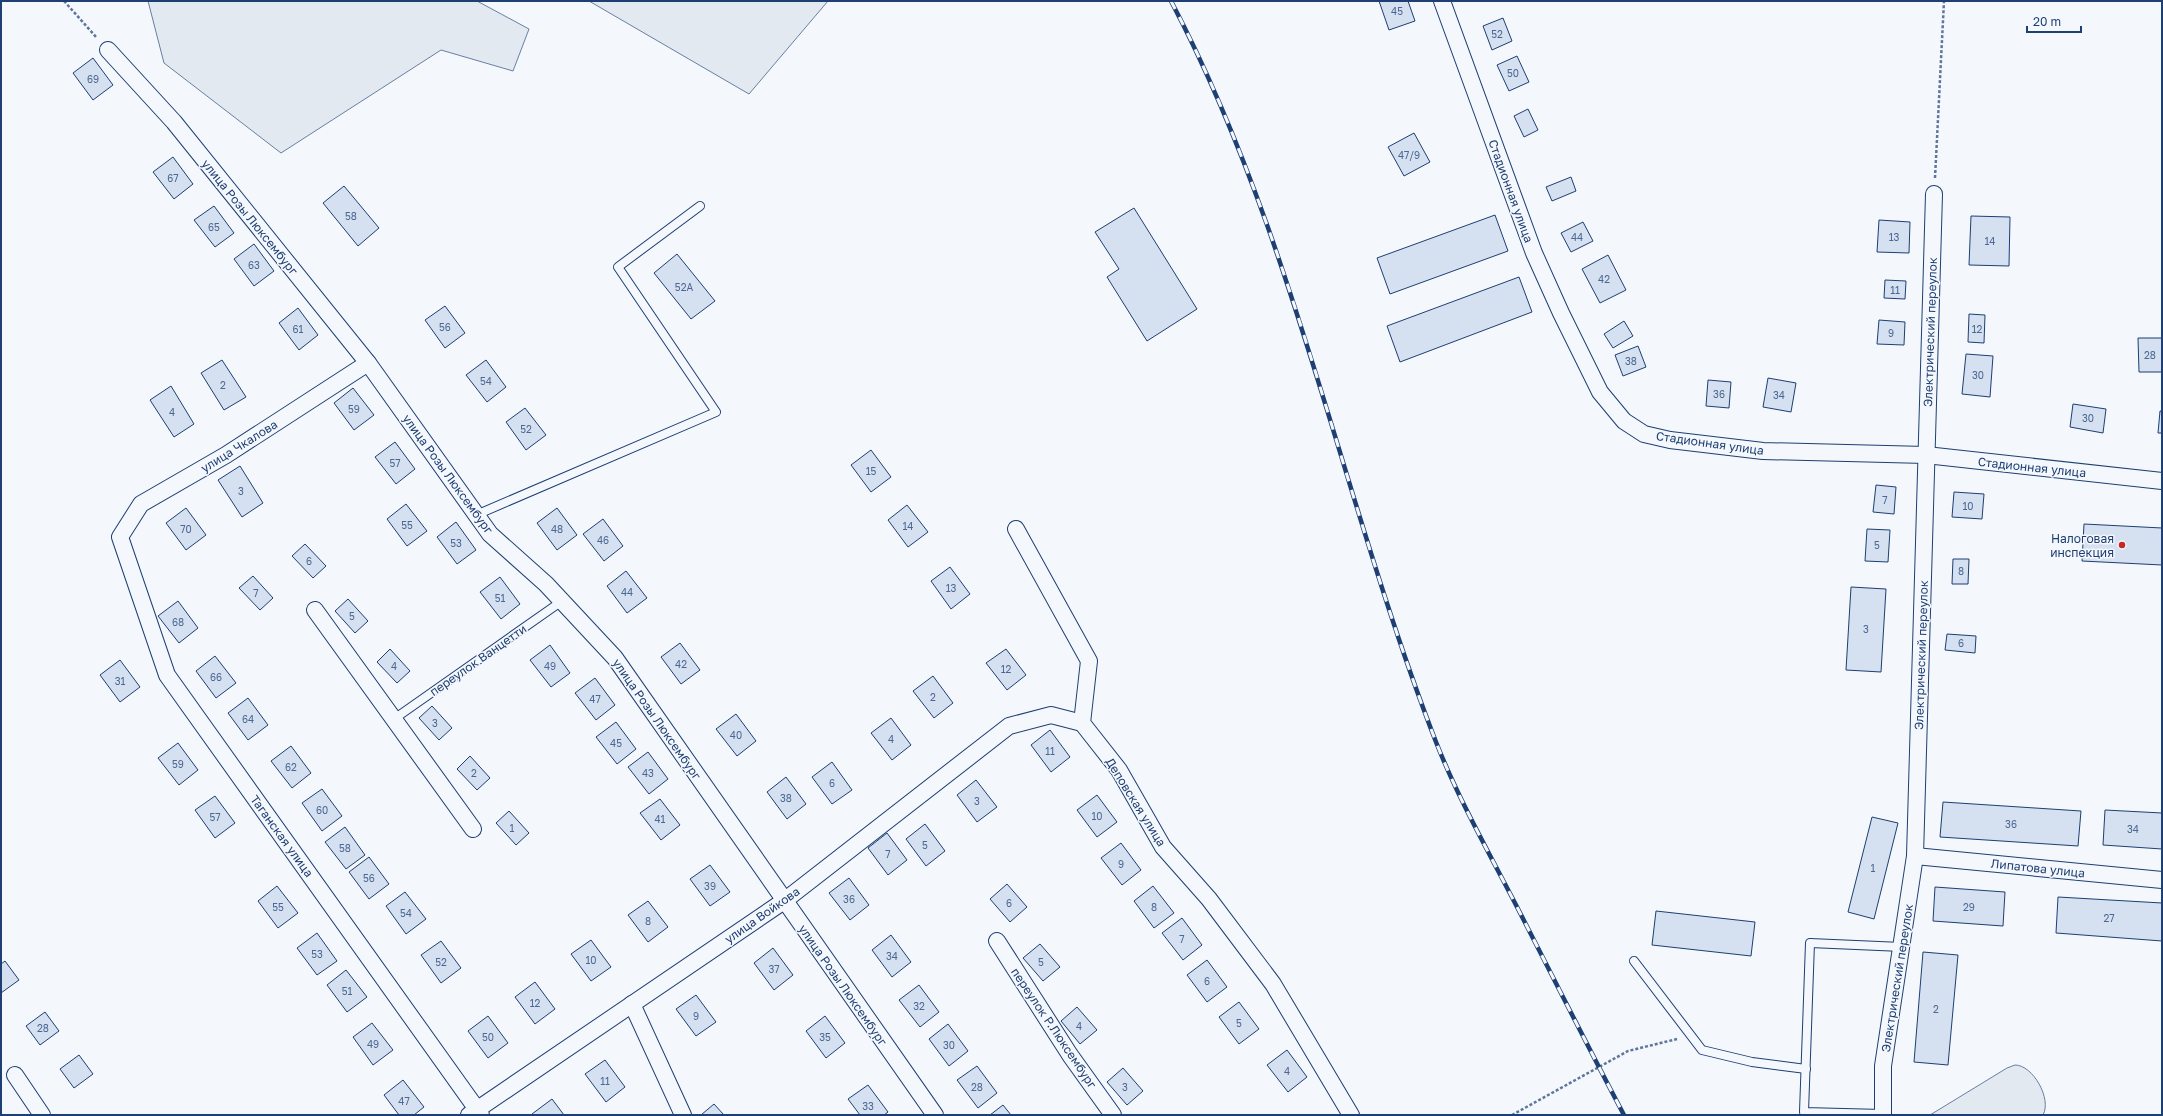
<svg xmlns="http://www.w3.org/2000/svg" width="2163" height="1116" font-family="'Golos Text',sans-serif">
	<rect width="100%" height="100%" fill="#f4f7fb"/>
	<g fill="#e3e9f0" stroke="#687fa3">
		<polygon points="148,1 477,1 529,29 513,71 441,50 281,153 164,63"/>
		<polygon points="589,1 828,1 749,94"/>
		<path d="M 2015,1065 C 2033,1065 2052,1099 2043,1115 L 1930,1115 L 2007,1068 Z"/>
	</g>
	<g fill="#d5e0f0" stroke="#1d3f73">
		<polygon points="1379,1 1408,1 1415,21 1389,30"/>
		<polygon points="1503,18 1512,41 1492,50 1483,26"/>
		<polygon points="1517,56 1529,82 1509,91 1497,65"/>
		<polygon points="93,58 113,85 93,100 73,73"/>
		<polygon points="1528,109 1538,130 1524,137 1514,116"/>
		<polygon points="1414,133 1430,162 1404,176 1388,147"/>
		<polygon points="173,157 193,184 174,199 153,172"/>
		<polygon points="1571,177 1576,191 1552,201 1546,187"/>
		<polygon points="344,186 379,228 358,246 323,203"/>
		<polygon points="214,206 234,233 215,247 194,220"/>
		<polygon points="1134,208 1197,309 1147,341 1107,277 1119,269 1095,232"/>
		<polygon points="1495,215 1508,251 1390,294 1377,258"/>
		<polygon points="1971,216 2010,217 2009,266 1969,265"/>
		<polygon points="1879,220 1910,222 1909,253 1877,252"/>
		<polygon points="1583,222 1593,241 1571,252 1561,233"/>
		<polygon points="254,244 274,271 254,286 234,259"/>
		<polygon points="677,254 715,301 691,319 654,273"/>
		<polygon points="1608,255 1626,290 1600,303 1582,269"/>
		<polygon points="1519,277 1532,312 1400,362 1387,326"/>
		<polygon points="1885,280 1906,281 1905,299 1884,298"/>
		<polygon points="445,306 465,333 445,348 425,320"/>
		<polygon points="298,308 318,335 299,350 279,323"/>
		<polygon points="1969,314 1985,315 1984,343 1968,342"/>
		<polygon points="1879,320 1905,322 1904,345 1877,344"/>
		<polygon points="1624,321 1633,336 1613,348 1604,334"/>
		<polygon points="2138,338 2162,338 2162,372 2139,372"/>
		<polygon points="1638,346 1646,367 1623,376 1615,355"/>
		<polygon points="1966,354 1993,356 1990,397 1962,394"/>
		<polygon points="222,360 246,397 224,410 201,373"/>
		<polygon points="486,360 506,387 487,402 466,375"/>
		<polygon points="1768,378 1796,383 1791,412 1763,407"/>
		<polygon points="1708,380 1731,382 1729,408 1706,406"/>
		<polygon points="171,386 194,424 174,437 150,400"/>
		<polygon points="353,388 374,415 354,430 334,403"/>
		<polygon points="2073,404 2106,409 2103,433 2070,427"/>
		<polygon points="525,408 546,435 526,450 506,422"/>
		<polygon points="2160,411 2162,411 2162,433 2158,433"/>
		<polygon points="395,442 415,469 396,484 375,457"/>
		<polygon points="871,450 891,477 871,492 851,465"/>
		<polygon points="240,466 263,503 242,517 218,480"/>
		<polygon points="1876,485 1896,487 1894,514 1873,512"/>
		<polygon points="1954,492 1984,494 1982,519 1952,517"/>
		<polygon points="406,504 427,531 407,546 387,519"/>
		<polygon points="907,505 928,532 908,547 888,520"/>
		<polygon points="186,508 206,535 186,550 166,523"/>
		<polygon points="557,508 577,535 557,550 537,523"/>
		<polygon points="603,519 623,546 604,561 583,534"/>
		<polygon points="456,522 476,550 457,564 437,537"/>
		<polygon points="2084,524 2162,528 2162,565 2082,561"/>
		<polygon points="1867,529 1890,530 1888,562 1865,561"/>
		<polygon points="305,544 326,566 313,578 292,556"/>
		<polygon points="1953,559 1969,559 1968,584 1952,584"/>
		<polygon points="950,567 970,594 951,609 931,581"/>
		<polygon points="626,571 647,598 627,613 607,586"/>
		<polygon points="253,576 273,598 260,610 239,588"/>
		<polygon points="500,577 520,604 501,619 480,592"/>
		<polygon points="1851,587 1886,589 1881,672 1846,670"/>
		<polygon points="348,599 368,621 355,633 335,611"/>
		<polygon points="178,601 198,628 179,643 158,616"/>
		<polygon points="1947,634 1976,636 1975,653 1945,650"/>
		<polygon points="680,643 700,670 681,684 661,657"/>
		<polygon points="550,645 570,673 551,687 530,660"/>
		<polygon points="390,649 410,671 397,683 377,662"/>
		<polygon points="1006,649 1026,675 1007,690 986,663"/>
		<polygon points="215,656 236,683 216,698 196,671"/>
		<polygon points="120,660 140,687 120,702 100,675"/>
		<polygon points="933,676 953,703 934,718 913,691"/>
		<polygon points="595,678 615,705 596,720 575,693"/>
		<polygon points="248,698 268,725 248,740 228,713"/>
		<polygon points="432,706 452,728 439,740 419,718"/>
		<polygon points="736,714 756,741 737,756 716,729"/>
		<polygon points="891,718 911,745 892,760 871,733"/>
		<polygon points="616,722 636,749 617,764 596,737"/>
		<polygon points="1050,730 1070,757 1051,772 1031,745"/>
		<polygon points="178,743 198,770 179,785 158,758"/>
		<polygon points="291,746 311,773 292,788 271,761"/>
		<polygon points="648,752 668,779 649,794 628,767"/>
		<polygon points="470,756 490,778 477,790 457,769"/>
		<polygon points="832,762 852,790 832,804 812,777"/>
		<polygon points="786,777 806,804 787,819 767,792"/>
		<polygon points="976,780 997,807 977,822 957,795"/>
		<polygon points="322,789 342,816 322,831 302,803"/>
		<polygon points="1097,795 1117,822 1097,837 1077,810"/>
		<polygon points="215,796 235,823 215,838 195,810"/>
		<polygon points="660,799 680,825 661,840 640,813"/>
		<polygon points="1943,802 2081,811 2078,846 1940,837"/>
		<polygon points="2105,810 2162,813 2162,849 2103,845"/>
		<polygon points="509,811 529,833 516,845 496,823"/>
		<polygon points="1872,817 1898,823 1874,919 1848,912"/>
		<polygon points="925,824 945,851 926,866 906,839"/>
		<polygon points="345,827 365,855 346,869 325,842"/>
		<polygon points="887,833 907,860 888,875 868,848"/>
		<polygon points="1121,843 1141,870 1122,885 1101,858"/>
		<polygon points="369,857 389,884 369,899 349,872"/>
		<polygon points="710,865 730,892 710,906 690,879"/>
		<polygon points="849,878 869,905 850,920 829,893"/>
		<polygon points="1007,884 1027,907 1010,922 990,899"/>
		<polygon points="277,886 298,913 278,928 258,901"/>
		<polygon points="1153,886 1174,913 1154,928 1134,901"/>
		<polygon points="1935,887 2005,892 2003,926 1933,921"/>
		<polygon points="405,892 426,919 406,934 386,906"/>
		<polygon points="2058,897 2162,903 2162,941 2056,933"/>
		<polygon points="648,901 668,927 648,942 628,915"/>
		<polygon points="1656,911 1755,922 1751,956 1652,945"/>
		<polygon points="1182,918 1202,945 1183,960 1162,933"/>
		<polygon points="317,933 337,961 317,975 297,948"/>
		<polygon points="891,935 911,962 892,977 872,950"/>
		<polygon points="591,940 611,967 591,981 571,954"/>
		<polygon points="441,941 461,968 441,983 421,955"/>
		<polygon points="1040,944 1060,967 1043,981 1023,958"/>
		<polygon points="773,948 793,975 774,990 754,963"/>
		<polygon points="1923,952 1958,955 1948,1065 1914,1062"/>
		<polygon points="1207,960 1227,987 1207,1002 1187,975"/>
		<polygon points="5,961 19,980 1,993 1,964"/>
		<polygon points="346,970 367,997 347,1012 327,985"/>
		<polygon points="535,982 555,1009 535,1024 515,997"/>
		<polygon points="919,985 939,1012 920,1027 899,1000"/>
		<polygon points="696,995 716,1022 696,1036 676,1009"/>
		<polygon points="1239,1002 1259,1029 1239,1044 1219,1017"/>
		<polygon points="1077,1007 1097,1030 1080,1044 1061,1021"/>
		<polygon points="45,1012 59,1031 40,1045 26,1026"/>
		<polygon points="488,1016 508,1043 488,1058 468,1031"/>
		<polygon points="825,1016 845,1043 826,1058 806,1031"/>
		<polygon points="372,1023 393,1050 373,1065 353,1037"/>
		<polygon points="948,1024 968,1051 949,1066 929,1039"/>
		<polygon points="1287,1050 1307,1077 1288,1092 1267,1065"/>
		<polygon points="79,1055 93,1074 74,1088 60,1069"/>
		<polygon points="605,1060 625,1087 606,1102 585,1074"/>
		<polygon points="977,1066 997,1093 978,1108 957,1080"/>
		<polygon points="1123,1068 1143,1091 1127,1105 1107,1082"/>
		<polygon points="403,1080 424,1107 414,1115 399,1115 384,1095"/>
		<polygon points="868,1085 888,1112 884,1115 860,1115 848,1099"/>
		<polygon points="552,1099 564,1115 533,1115 532,1114"/>
		<polygon points="714,1104 724,1115 701,1115"/>
		<polygon points="1003,1105 1011,1115 990,1115"/>
	</g>
	<g fill="none" stroke-linecap="round" stroke-linejoin="round">
		<g stroke="#1d3f73" stroke-width="10">
			<g id="service">
				<polyline points="476,515 716,412 618,267 700,206"/>
				<polyline points="394,719 562,601"/>
				<polyline points="1634,961 1702,1050 1752,1062 1806,1069"/>
				<polyline points="1883,1114 1804,1112 1810,943 1902,947"/>
			</g>
		</g>
		<g stroke="#1d3f73" stroke-width="18">
			<g id="minor">
				<polyline points="1442,1 1534,253 1561,313 1600,392 1624,421 1644,434 1670,440 1763,451 1926,455 2162,481"/>
				<polyline points="108,50 174,122 368,363 490,534 546,584 615,658 935,1115"/>
				<polyline points="368,363 226,455 141,504 120,537 167,675 481,1115"/>
				<polyline points="1016,529 1089,661 1082,723 1119,770 1163,847 1209,899 1273,984 1351,1115"/>
				<polyline points="315,610 473,829"/>
				<polyline points="1915,856 2162,880"/>
				<polyline points="997,941 1070,1055 1113,1115"/>
				<polyline points="632,1004 683,1115"/>
				<polyline points="15,1075 42,1115"/>
				<polyline points="469,1115 784,901 1009,726 1051,715 1082,723"/>
				<polyline points="1883,1115 1883,1066 1915,856 1934,194"/>
			</g>
		</g>
		<g stroke="#5e769c" stroke-width="2.5" stroke-dasharray="3 2" stroke-linecap="butt">
			<polyline points="64,1 97,38"/>
			<polyline points="1935,178 1944,1"/>
			<polyline points="1512,1115 1628,1051 1677,1039"/>
		</g>
		<use href="#service" stroke="#f4f7fb" stroke-width="8"/>
		<use href="#minor" stroke="#f4f7fb" stroke-width="16"/>
		<g stroke="#1d3f73" stroke-width="4.5">
			<path id="rail" d="M 1171,1 C 1294,235 1341,497 1436,742 C 1458,798 1488,851 1516,905 C 1552,975 1587,1045 1624,1115"/>
		</g>
		<use href="#rail" stroke="#f4f7fb" stroke-width="3" stroke-dasharray="9" stroke-linecap="butt"/>
	</g>
	<circle fill="#c62828" stroke="#f4f7fb" stroke-width="1.5" cx="2122" cy="545" r="4"/>
	<g text-anchor="middle" dominant-baseline="central" stroke-width="3" stroke-linejoin="round" paint-order="stroke">
		<g font-size="10" fill="#4b6792">
			<text x="1397" y="11">45</text>
			<text x="1497" y="34">52</text>
			<text x="1513" y="73">50</text>
			<text x="93" y="79">69</text>
			<text x="1409" y="155">47/9</text>
			<text x="173" y="178">67</text>
			<text x="351" y="216">58</text>
			<text x="214" y="227">65</text>
			<text x="1577" y="237">44</text>
			<text x="1894" y="237">13</text>
			<text x="1990" y="241">14</text>
			<text x="254" y="265">63</text>
			<text x="1604" y="279">42</text>
			<text x="684" y="287">52А</text>
			<text x="1895" y="290">11</text>
			<text x="445" y="327">56</text>
			<text x="298" y="329">61</text>
			<text x="1977" y="329">12</text>
			<text x="1891" y="333">9</text>
			<text x="2150" y="355">28</text>
			<text x="1631" y="361">38</text>
			<text x="1978" y="375">30</text>
			<text x="486" y="381">54</text>
			<text x="223" y="385">2</text>
			<text x="1719" y="394">36</text>
			<text x="1779" y="395">34</text>
			<text x="354" y="409">59</text>
			<text x="172" y="412">4</text>
			<text x="2088" y="418">30</text>
			<text x="526" y="429">52</text>
			<text x="395" y="463">57</text>
			<text x="871" y="471">15</text>
			<text x="241" y="491">3</text>
			<text x="1885" y="500">7</text>
			<text x="1968" y="506">10</text>
			<text x="407" y="525">55</text>
			<text x="908" y="526">14</text>
			<text x="186" y="529">70</text>
			<text x="557" y="529">48</text>
			<text x="603" y="540">46</text>
			<text x="456" y="543">53</text>
			<text x="1877" y="545">5</text>
			<text x="309" y="561">6</text>
			<text x="1961" y="571">8</text>
			<text x="951" y="588">13</text>
			<text x="627" y="592">44</text>
			<text x="256" y="593">7</text>
			<text x="500" y="598">51</text>
			<text x="352" y="616">5</text>
			<text x="178" y="622">68</text>
			<text x="1866" y="629">3</text>
			<text x="1961" y="643">6</text>
			<text x="681" y="664">42</text>
			<text x="394" y="666">4</text>
			<text x="550" y="666">49</text>
			<text x="1006" y="669">12</text>
			<text x="216" y="677">66</text>
			<text x="120" y="681">31</text>
			<text x="933" y="697">2</text>
			<text x="595" y="699">47</text>
			<text x="248" y="719">64</text>
			<text x="435" y="723">3</text>
			<text x="736" y="735">40</text>
			<text x="891" y="739">4</text>
			<text x="616" y="743">45</text>
			<text x="1050" y="751">11</text>
			<text x="178" y="764">59</text>
			<text x="291" y="767">62</text>
			<text x="474" y="773">2</text>
			<text x="648" y="773">43</text>
			<text x="832" y="783">6</text>
			<text x="786" y="798">38</text>
			<text x="977" y="801">3</text>
			<text x="322" y="810">60</text>
			<text x="1097" y="816">10</text>
			<text x="215" y="817">57</text>
			<text x="660" y="819">41</text>
			<text x="2011" y="824">36</text>
			<text x="512" y="828">1</text>
			<text x="2133" y="829">34</text>
			<text x="925" y="845">5</text>
			<text x="345" y="848">58</text>
			<text x="888" y="854">7</text>
			<text x="1121" y="864">9</text>
			<text x="1873" y="868">1</text>
			<text x="369" y="878">56</text>
			<text x="710" y="886">39</text>
			<text x="849" y="899">36</text>
			<text x="1009" y="903">6</text>
			<text x="278" y="907">55</text>
			<text x="1154" y="907">8</text>
			<text x="1969" y="907">29</text>
			<text x="406" y="913">54</text>
			<text x="2109" y="918">27</text>
			<text x="648" y="921">8</text>
			<text x="1182" y="939">7</text>
			<text x="317" y="954">53</text>
			<text x="892" y="956">34</text>
			<text x="591" y="960">10</text>
			<text x="441" y="962">52</text>
			<text x="1041" y="962">5</text>
			<text x="774" y="969">37</text>
			<text x="1207" y="981">6</text>
			<text x="347" y="991">51</text>
			<text x="535" y="1003">12</text>
			<text x="919" y="1006">32</text>
			<text x="1936" y="1009">2</text>
			<text x="696" y="1016">9</text>
			<text x="1239" y="1023">5</text>
			<text x="1079" y="1026">4</text>
			<text x="43" y="1028">28</text>
			<text x="488" y="1037">50</text>
			<text x="825" y="1037">35</text>
			<text x="373" y="1044">49</text>
			<text x="949" y="1045">30</text>
			<text x="1287" y="1071">4</text>
			<text x="605" y="1081">11</text>
			<text x="977" y="1087">28</text>
			<text x="1125" y="1087">3</text>
			<text x="404" y="1101">47</text>
			<text x="868" y="1106">33</text>
		</g>
		<g font-size="12" fill="#1d3f73" stroke="#f4f7fb">
			<text transform="translate(1511 191) rotate(70)">Стадионная улица</text>
			<text transform="translate(250 217) rotate(51)">улица Розы Люксембург</text>
			<text transform="translate(1930 332) rotate(-88)">Электрический переулок</text>
			<text transform="translate(1710 443) rotate(8)">Стадионная улица</text>
			<text transform="translate(239 446) rotate(-32)">улица Чкалова</text>
			<text transform="translate(2032 467) rotate(6)">Стадионная улица</text>
			<text transform="translate(448 474) rotate(54)">улица Розы Люксембург</text>
			<text transform="translate(1921 655) rotate(-88)">Электрический переулок</text>
			<text transform="translate(478 660) rotate(-35)">переулок Ванцетти</text>
			<text transform="translate(657 719) rotate(55)">улица Розы Люксембург</text>
			<text transform="translate(1136 802) rotate(58)">Деповская улица</text>
			<text transform="translate(282 836) rotate(54)">Таганская улица</text>
			<text transform="translate(2038 868) rotate(6)">Липатова улица</text>
			<text transform="translate(762 915) rotate(-35)">улица Войкова</text>
			<text transform="translate(1897 978) rotate(-81)">Электрический переулок</text>
			<text transform="translate(843 985) rotate(55)">улица Розы Люксембург</text>
			<text transform="translate(1054 1028) rotate(56)">переулок Р.Люксембург</text>
		</g>
		<g font-size="12" fill="#1d3f73" stroke="#f4f7fb" text-anchor="end">
			<text x="2114" y="538">Налоговая<tspan x="2114" dy="14">инспекция</tspan></text>
		</g>
	</g>
	<rect width="2163" height="1116" fill="none" stroke="#1d3f73" stroke-width="4"/>
	<path d="M2027 26v6h54v-6" fill="none" stroke="#1d3f73" stroke-width="2"/>
	<text x="2033" y="26" font-size="12" fill="#1d3f73" stroke="#f4f7fb" stroke-width="3" paint-order="stroke">20 m</text>
</svg>
